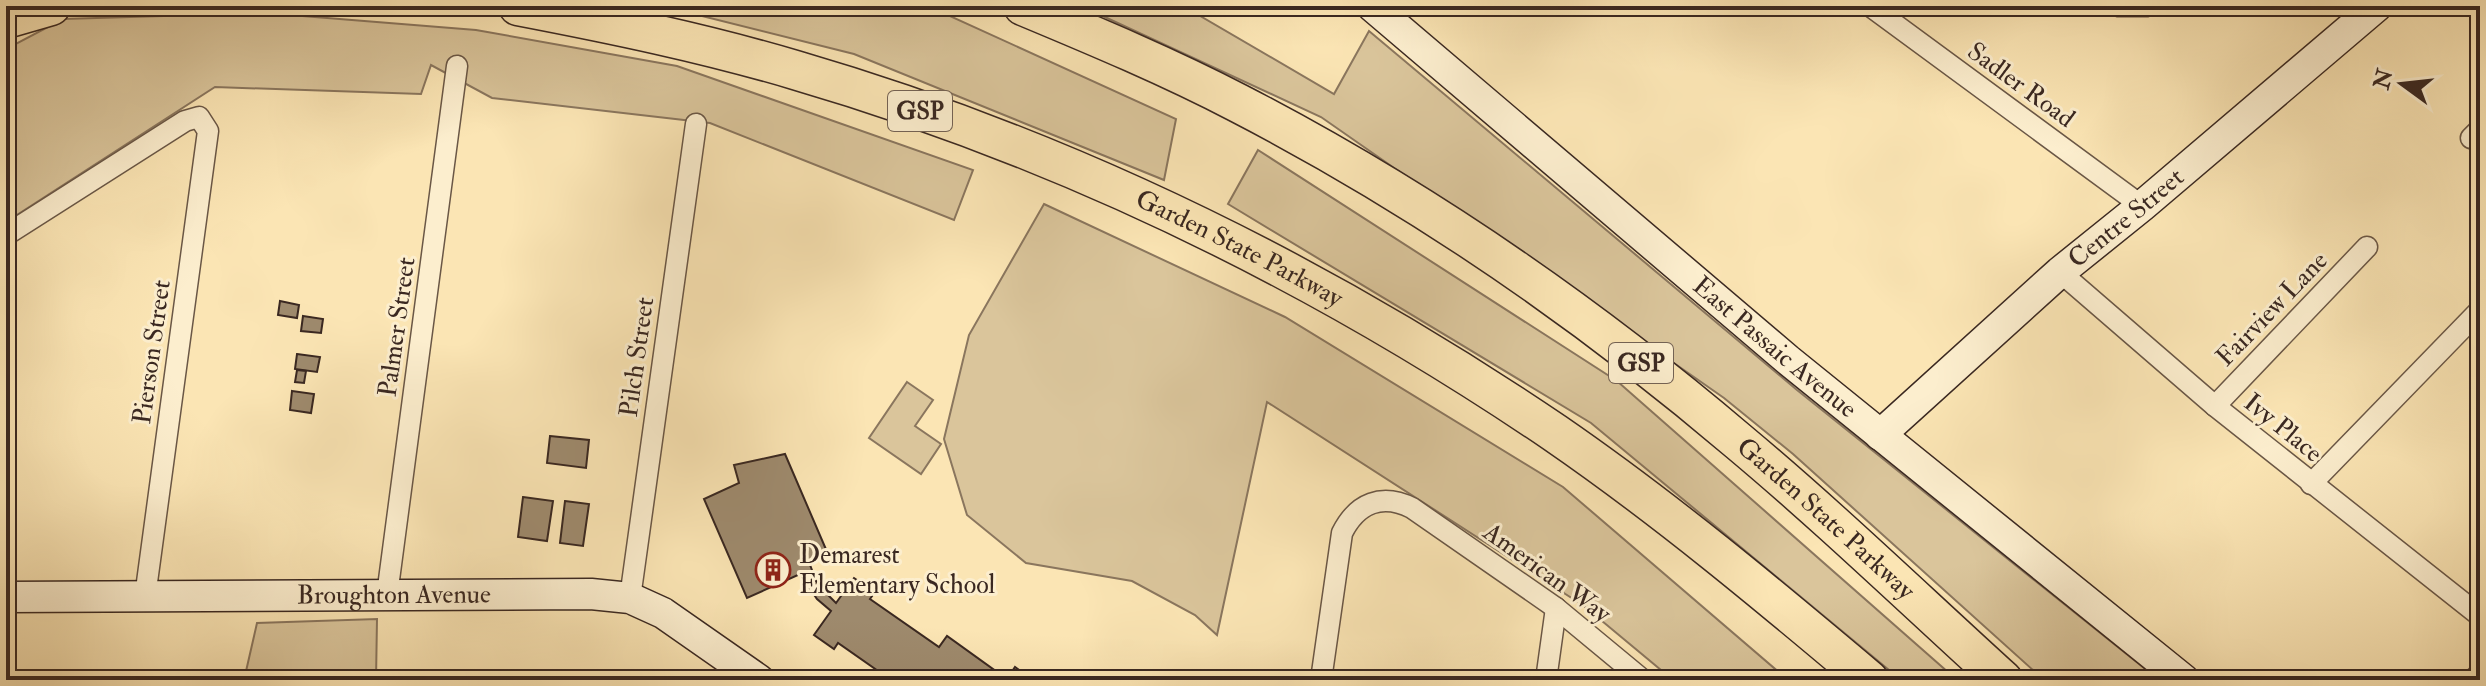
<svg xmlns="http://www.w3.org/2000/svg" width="2486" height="686" font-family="'IM FELL Double Pica',serif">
	<rect width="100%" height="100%" fill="#fbe5b4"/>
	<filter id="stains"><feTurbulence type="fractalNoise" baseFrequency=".0025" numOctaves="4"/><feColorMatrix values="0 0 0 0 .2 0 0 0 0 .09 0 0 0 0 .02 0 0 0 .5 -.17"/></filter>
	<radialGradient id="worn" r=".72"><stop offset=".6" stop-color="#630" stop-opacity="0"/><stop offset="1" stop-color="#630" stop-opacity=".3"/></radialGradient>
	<g fill="#dac59b" stroke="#8a765e" stroke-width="2">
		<polygon points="662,6 928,6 1176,119 1164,180 854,54"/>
		<polygon points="1081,6 1183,6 1334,94 1369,31 1797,390 2159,680 2044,680 1793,454 1724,398 1321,117"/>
		<polygon points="265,13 476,30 677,66 973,170 954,220 710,123 492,98 431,65 421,94 215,87 6,222 6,49 63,19"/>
		<polygon points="1258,150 1617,381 1957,680 1901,680 1591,423 1228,204"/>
		<polygon points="1044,204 1285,317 1563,487 1788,680 1673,680 1584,606 1267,402 1217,635 1195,615 1132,581 1026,563 967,515 944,439 969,335"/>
		<polygon points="907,382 933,400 915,426 941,444 921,474 869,438"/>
		<polygon points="377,619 376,680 244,680 257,623"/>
	</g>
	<g fill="#9e8a6d" stroke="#3a2821" stroke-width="2">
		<polygon points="280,301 299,305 297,318 278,315"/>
		<polygon points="303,316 323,319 321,333 301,331"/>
		<polygon points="297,354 320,357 317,372 295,369"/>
		<polygon points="297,370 306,371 304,383 295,382"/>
		<polygon points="292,391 314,394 311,413 290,410"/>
		<polygon points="550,436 589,440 586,468 547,463"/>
		<polygon points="785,454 828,554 809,562 816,581 828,595 836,603 854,578 875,592 870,599 939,647 947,636 1007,679 1015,667 1033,680 891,680 838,643 834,649 814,635 831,611 817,599 800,574 747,598 704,499 739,483 734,465"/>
		<polygon points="523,497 553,501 547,541 518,537"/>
		<polygon points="565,501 589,504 583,546 560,543"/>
	</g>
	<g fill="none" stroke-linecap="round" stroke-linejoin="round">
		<g stroke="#6a5746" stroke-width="23">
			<g id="street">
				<polyline points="1870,6 2142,206"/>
				<polyline points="2119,6 2146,6"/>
				<polyline points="2471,138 2480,129"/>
				<polyline points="6,235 185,121 199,117 208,131 145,597"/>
				<polyline points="2060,272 2215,406 2480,616"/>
				<polyline points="2215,406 2367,247"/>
				<polyline points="2311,484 2480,310"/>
				<polyline points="387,595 457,66"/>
				<polyline points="630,598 696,124"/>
				<path d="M 1321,680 L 1342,533 C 1357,503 1382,493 1412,508 L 1556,608 L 1643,680"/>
				<polyline points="1546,680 1556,608"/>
				<polyline points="2473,680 2480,673"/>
			</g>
		</g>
		<g stroke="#3a2821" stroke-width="33">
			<g id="secondary">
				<path id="s1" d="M 1372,6 L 1788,360 L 2184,680"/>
				<path id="s2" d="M 1880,435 L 2060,272 L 2142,206 L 2377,6"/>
				<path id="s3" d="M 6,597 L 591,594 L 630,598 L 663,613 L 759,680"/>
			</g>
		</g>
		<g stroke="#3a2821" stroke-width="41">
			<g id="highway">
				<path id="s4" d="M 518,6 C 612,24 704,43 795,70 C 1066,149 1322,275 1555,433 C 1664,508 1767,594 1869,680"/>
				<path id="s5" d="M 1023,6 C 1095,36 1169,67 1238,103 C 1416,195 1585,311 1738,441 C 1829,517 1915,600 2003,680"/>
				<polyline points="6,19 51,6"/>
			</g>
		</g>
		<use href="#street" stroke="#fceece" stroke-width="20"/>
		<use href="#secondary" stroke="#fceece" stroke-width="30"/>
		<use href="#highway" stroke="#fbe5b4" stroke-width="38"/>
	</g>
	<defs>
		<g id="building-ring" transform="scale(1.8)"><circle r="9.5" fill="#fceece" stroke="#8f2418" stroke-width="1.5"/><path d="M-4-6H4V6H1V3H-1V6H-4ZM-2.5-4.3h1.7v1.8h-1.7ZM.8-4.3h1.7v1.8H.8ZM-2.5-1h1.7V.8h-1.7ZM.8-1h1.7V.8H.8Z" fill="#8f2418"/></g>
	</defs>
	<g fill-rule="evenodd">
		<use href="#building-ring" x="773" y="570"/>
	</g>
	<g text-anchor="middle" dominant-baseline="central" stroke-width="6" stroke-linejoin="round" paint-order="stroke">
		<g fill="#fceece" stroke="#746355" stroke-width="2">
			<rect x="888" y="91" width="64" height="40" rx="6"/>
			<rect x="1609" y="343" width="64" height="40" rx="6"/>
		</g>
		<g font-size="24" font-weight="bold" fill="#3a2821">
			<text x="920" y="111">GSP</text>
			<text x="1641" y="363">GSP</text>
		</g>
		<g font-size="26" fill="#3a2821" stroke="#fceece">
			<text transform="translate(2021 85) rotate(36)">Sadler Road</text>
			<text stroke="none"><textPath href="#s2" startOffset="328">Centre Street</textPath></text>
			<text stroke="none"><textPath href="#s4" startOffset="764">Garden State Parkway</textPath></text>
			<text transform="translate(2272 309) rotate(-46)">Fairview Lane</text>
			<text transform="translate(397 327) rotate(-82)">Palmer Street</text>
			<text stroke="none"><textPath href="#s1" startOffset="528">East Passaic Avenue</textPath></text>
			<text transform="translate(152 352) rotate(-82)">Pierson Street</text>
			<text transform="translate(637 357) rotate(-82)">Pilch Street</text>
			<text transform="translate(2283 428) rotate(39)">Ivy Place</text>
			<text stroke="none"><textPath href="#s5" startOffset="958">Garden State Parkway</textPath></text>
			<text transform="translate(1547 573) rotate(36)">American Way</text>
			<text stroke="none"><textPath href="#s3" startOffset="388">Broughton Avenue</textPath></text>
		</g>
		<g font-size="26" fill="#3a2821" stroke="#fceece" text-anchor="start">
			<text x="799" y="555">Demarest<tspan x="799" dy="30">Elementary School</tspan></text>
		</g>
	</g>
	<rect width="2486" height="686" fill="none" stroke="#fbe5b4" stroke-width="32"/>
	<rect x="8" y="8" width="2470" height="670" fill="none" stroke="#3a2821" stroke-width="4"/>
	<rect x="16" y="16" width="2454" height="654" fill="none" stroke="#3a2821" stroke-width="2"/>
	<g transform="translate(2402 84) rotate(285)" stroke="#fceece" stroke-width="6" paint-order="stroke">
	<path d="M0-6L14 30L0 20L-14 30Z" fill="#3a2821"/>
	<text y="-12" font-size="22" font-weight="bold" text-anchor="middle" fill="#3a2821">N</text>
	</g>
	<rect width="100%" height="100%" filter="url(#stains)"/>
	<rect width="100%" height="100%" fill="url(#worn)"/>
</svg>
